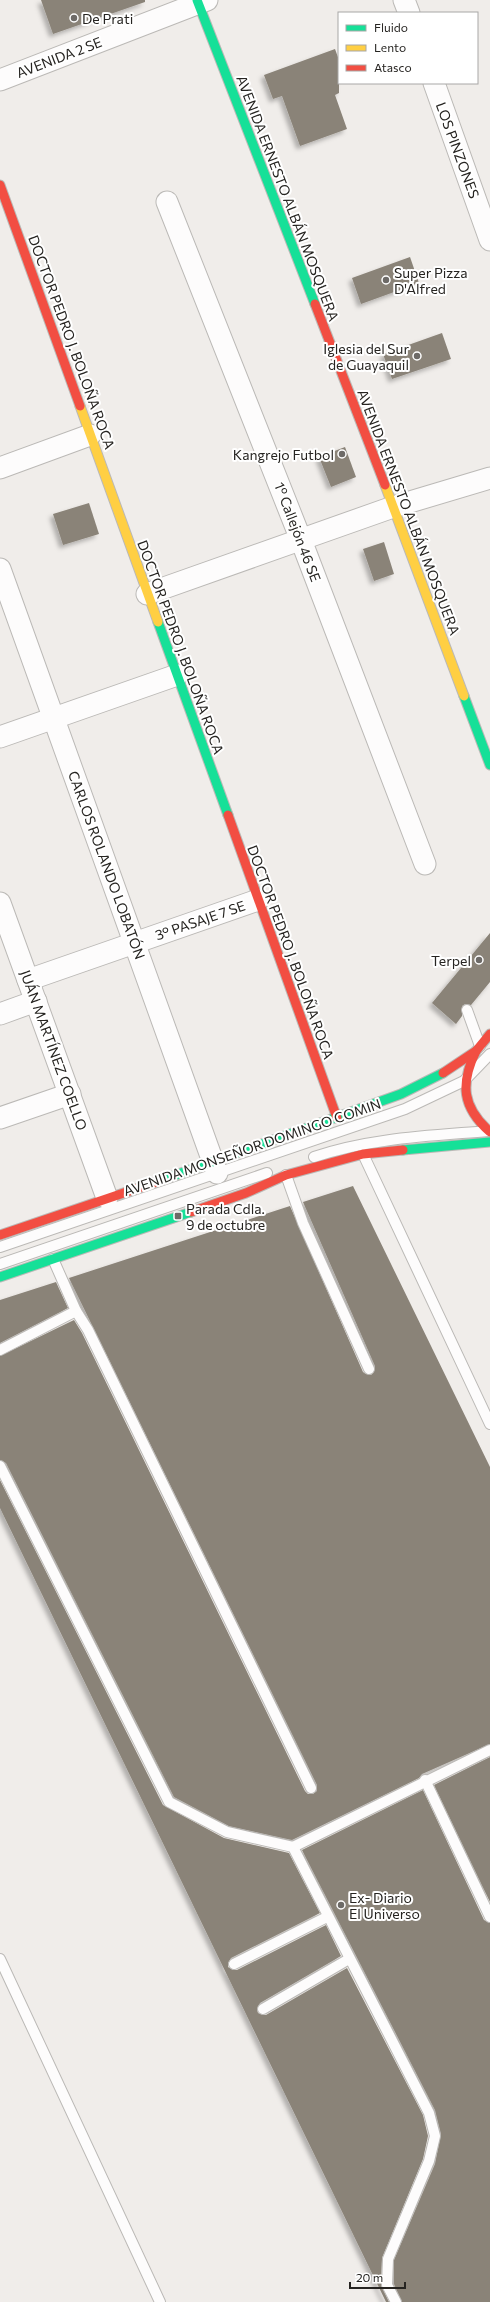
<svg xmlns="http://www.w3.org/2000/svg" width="490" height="2302" font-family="Commissioner,sans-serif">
	<defs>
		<filter id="shadow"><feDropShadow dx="-3.5" dy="3.5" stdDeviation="2" flood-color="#0004"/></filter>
	</defs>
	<rect width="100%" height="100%" fill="#f0edea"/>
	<g fill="#8a8378" filter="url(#shadow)">
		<polygon points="41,0 145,0 145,2 53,34"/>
		<polygon points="335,49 339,60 339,93 335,95 347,129 300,146 282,96 273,99 264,75"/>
		<polygon points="410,257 419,283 361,304 352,278"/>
		<polygon points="442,333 451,359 392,379 383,354"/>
		<polygon points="345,447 356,477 331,487 319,457"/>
		<polygon points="89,503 99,534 63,545 53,514"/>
		<polygon points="384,542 394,574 374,581 363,549"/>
		<polygon points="490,933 490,982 471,1005 465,1004 462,1006 462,1016 456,1024 432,1003"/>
		<polygon points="353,1186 490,1467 490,1744 422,1774 419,1778 292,1840 229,1826 174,1797 6,1463 0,1460 0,1356 74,1320 82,1333 305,1791 308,1794 313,1794 317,1791 317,1785 69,1278 290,1206 363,1372 366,1374 371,1375 374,1372 375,1366 303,1202"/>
		<polygon points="56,1282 68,1308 0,1343 0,1300"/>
		<polygon points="0,1480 163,1805 224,1838 289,1853 320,1913 231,1958 228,1963 228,1967 233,1970 237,1970 326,1925 341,1956 260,2003 257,2009 258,2013 263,2015 266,2015 347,1968 423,2115 428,2136 423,2159 382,2258 381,2285 389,2302 386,2302 0,1508"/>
		<polygon points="490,1757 490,1902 434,1785"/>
		<polygon points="423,1790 484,1920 490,1923 490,2302 402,2302 394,2284 394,2260 435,2164 441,2134 435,2110 302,1850"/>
	</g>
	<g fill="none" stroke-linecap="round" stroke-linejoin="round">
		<g stroke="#bbb9b6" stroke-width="12">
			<g id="lane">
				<polyline points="467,1010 480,1046"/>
				<polyline points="363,1154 490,1424"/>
				<path d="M 314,1157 C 370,1138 429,1136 488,1131"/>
				<polyline points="286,1175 303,1223 369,1369"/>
				<polyline points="0,1247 405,1109 464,1081 490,1054"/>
				<polyline points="53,1259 76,1311 88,1330 311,1788"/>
				<polyline points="0,1264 267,1173"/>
				<polyline points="0,1350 76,1311"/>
				<polyline points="0,1466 169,1802 227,1832 293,1847 429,2113 435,2136 429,2161 388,2259 387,2285 396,2302"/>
				<polyline points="425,1780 490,1917"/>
				<polyline points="293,1847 490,1750"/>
				<polyline points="0,1959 160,2302"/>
				<polyline points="234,1964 327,1917"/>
				<polyline points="263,2009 349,1959"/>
			</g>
		</g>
		<g stroke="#bbb9b6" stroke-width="23">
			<g id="street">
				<polyline points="404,0 409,13"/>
				<polyline points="0,80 207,0"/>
				<polyline points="434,83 490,240"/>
				<polyline points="167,202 301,540 425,864"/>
				<polyline points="0,468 90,435"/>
				<polyline points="0,569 217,1173"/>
				<polyline points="147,594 393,507 490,478"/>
				<polyline points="0,737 177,675"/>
				<polyline points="0,903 107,1198"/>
				<polyline points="28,980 258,900"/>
				<polyline points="0,1014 36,1001"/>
				<polyline points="0,1118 70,1094"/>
			</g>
		</g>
		<g stroke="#bbb9b6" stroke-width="11">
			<g id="fast">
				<polyline points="197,0 315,304"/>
				<polyline points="158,622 228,815"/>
				<polyline points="464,696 490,765"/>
				<polyline points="403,1150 490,1142"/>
				<polyline points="159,1181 401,1094 443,1073"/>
				<polyline points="0,1277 191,1212"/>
			</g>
		</g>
		<g stroke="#bbb9b6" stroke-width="11">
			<g id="slow">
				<polyline points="80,406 158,622"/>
				<polyline points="385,485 464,696"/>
			</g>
		</g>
		<g stroke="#bbb9b6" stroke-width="11">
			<g id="jam">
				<polyline points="0,185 80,406"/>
				<polyline points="315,304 385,485"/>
				<polyline points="228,815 337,1118"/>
				<path d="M 476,1051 C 460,1084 462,1107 490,1132"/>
				<polyline points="443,1073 476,1051 490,1034"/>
				<polyline points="191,1212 246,1193 286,1175 363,1154 403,1150"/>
				<polyline points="0,1235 159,1181"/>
			</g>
		</g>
		<use href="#lane" stroke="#fdfcfc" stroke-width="10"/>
		<use href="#street" stroke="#fdfcfc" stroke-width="21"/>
		<use href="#fast" stroke="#16e098" stroke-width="9"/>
		<use href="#slow" stroke="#ffcf43" stroke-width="9"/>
		<use href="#jam" stroke="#f24e42" stroke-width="9"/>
	</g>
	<g fill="#6d6a67" stroke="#fff" stroke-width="1.5">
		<circle cx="74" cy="18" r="4"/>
		<circle cx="386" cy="280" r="4"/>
		<circle cx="417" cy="356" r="4"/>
		<circle cx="342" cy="454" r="4"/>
		<circle cx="479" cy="960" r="4"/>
		<rect x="174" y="1212" width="8" height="8" rx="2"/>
		<circle cx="341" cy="1905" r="4"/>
	</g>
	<g text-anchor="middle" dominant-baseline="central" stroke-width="4" stroke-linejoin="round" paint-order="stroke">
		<g font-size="14" fill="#262421" stroke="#fff" text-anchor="start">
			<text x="82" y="18">De Prati</text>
			<text x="394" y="272">Super Pizza<tspan x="394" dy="16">D'Alfred</tspan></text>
			<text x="409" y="348" text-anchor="end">Iglesia del Sur<tspan x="409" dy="16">de Guayaquil</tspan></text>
			<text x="334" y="454" text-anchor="end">Kangrejo Futbol</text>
			<text x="471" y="960" text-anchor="end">Terpel</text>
			<text x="186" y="1208">Parada Cdla.<tspan x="186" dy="16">9 de octubre</tspan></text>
			<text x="349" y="1897">Ex- Diario<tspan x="349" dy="16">El Universo</tspan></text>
		</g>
		<g font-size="14" fill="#262421" stroke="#fff">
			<text transform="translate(59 57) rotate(-21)">AVENIDA 2 SE</text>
			<text transform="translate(458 150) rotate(70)">LOS PINZONES</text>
			<text transform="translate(288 198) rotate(69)">AVENIDA ERNESTO ALBÁN MOSQUERA</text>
			<text transform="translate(72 342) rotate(70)">DOCTOR PEDRO J. BOLOÑA ROCA</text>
			<text transform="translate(409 512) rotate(69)">AVENIDA ERNESTO ALBÁN MOSQUERA</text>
			<text transform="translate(298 532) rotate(69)">1º Callejón 46 SE</text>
			<text transform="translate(181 647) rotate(70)">DOCTOR PEDRO J. BOLOÑA ROCA</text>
			<text transform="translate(107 865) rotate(70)">CARLOS ROLANDO LOBATÓN</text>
			<text transform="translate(200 920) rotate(-19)">3° PASAJE 7 SE</text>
			<text transform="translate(291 952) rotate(70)">DOCTOR PEDRO J. BOLOÑA ROCA</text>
			<text transform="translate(54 1050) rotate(70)">JUÁN MARTÍNEZ COELLO</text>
			<text transform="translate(252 1147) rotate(-19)">AVENIDA MONSEÑOR DOMINGO COMIN</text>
		</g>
	</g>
	<rect x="338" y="12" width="140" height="72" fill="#ffffff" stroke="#a8a7a6"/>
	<rect x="346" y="25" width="20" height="6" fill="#16e098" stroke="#a8a7a6"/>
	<text x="374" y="32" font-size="12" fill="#262421">Fluido</text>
	<rect x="346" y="45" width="20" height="6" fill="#ffcf43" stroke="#a8a7a6"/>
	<text x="374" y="52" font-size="12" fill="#262421">Lento</text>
	<rect x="346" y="65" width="20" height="6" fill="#f24e42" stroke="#a8a7a6"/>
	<text x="374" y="72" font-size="12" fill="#262421">Atasco</text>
	<path d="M350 2282v6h55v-6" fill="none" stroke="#262421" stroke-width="2"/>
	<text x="356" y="2282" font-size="12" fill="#262421" stroke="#ffffff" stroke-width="3" paint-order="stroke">20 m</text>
</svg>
